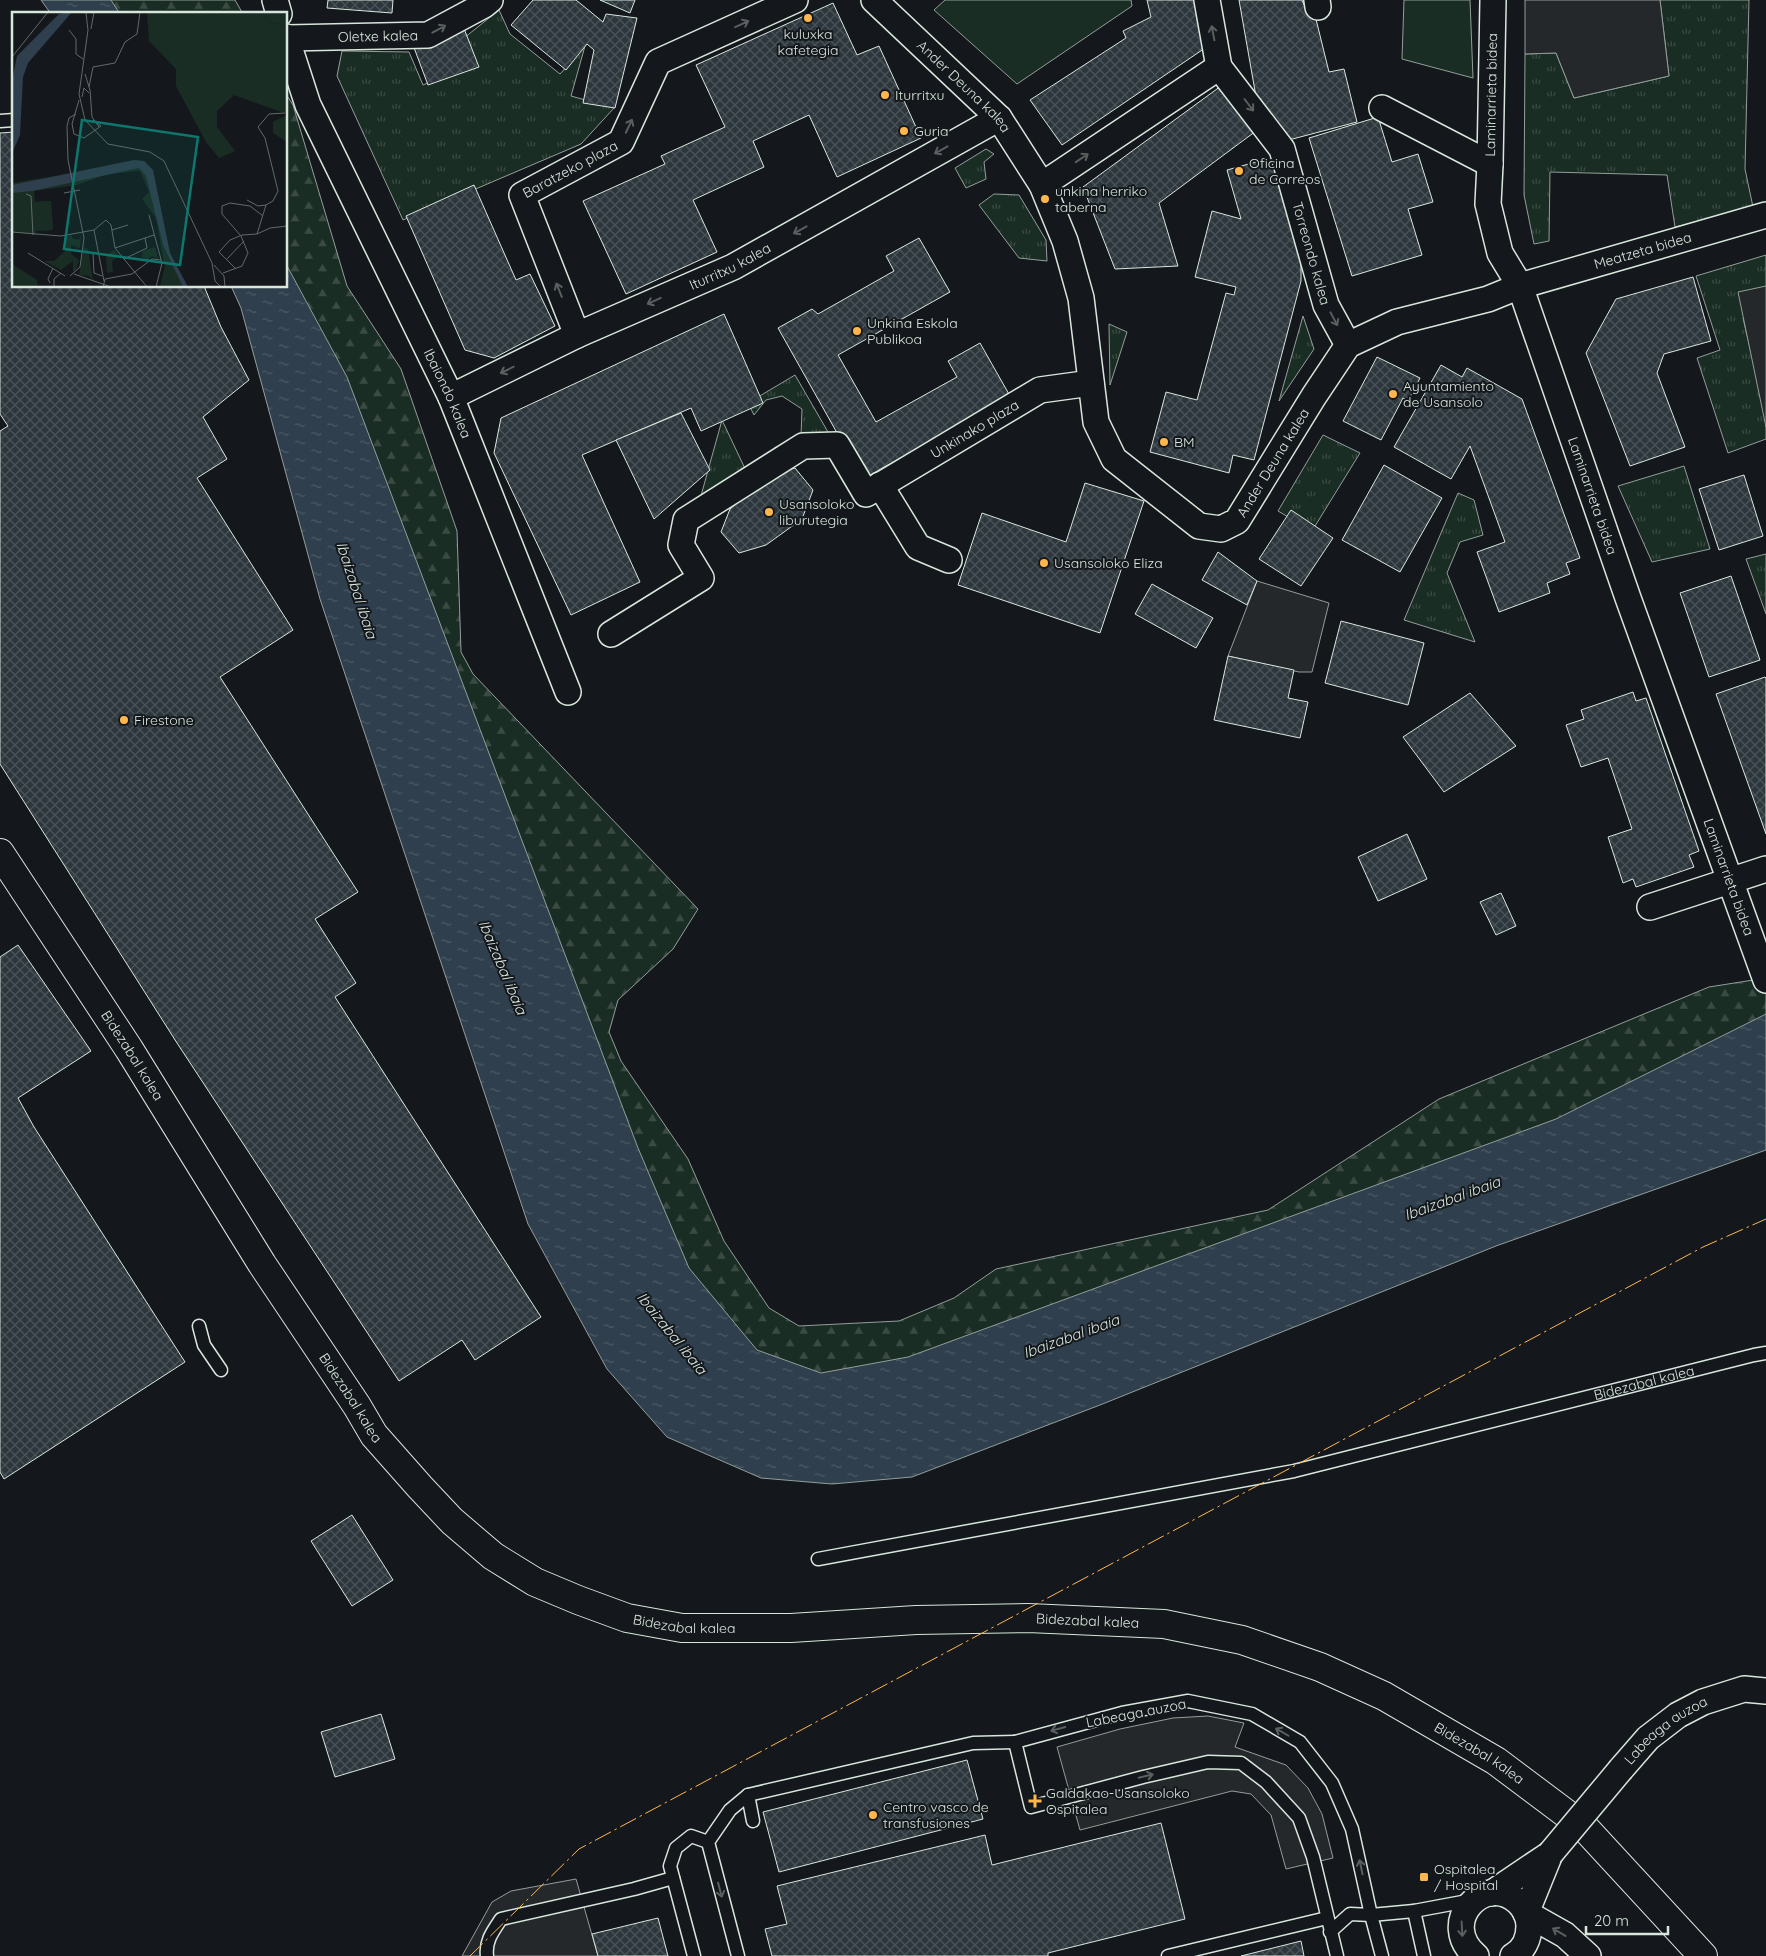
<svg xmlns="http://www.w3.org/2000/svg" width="1766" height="1956" font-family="Quicksand,sans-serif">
	<defs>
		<pattern id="grass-tufts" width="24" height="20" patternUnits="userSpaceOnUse" patternTransform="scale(1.25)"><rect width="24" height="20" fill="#1a2d24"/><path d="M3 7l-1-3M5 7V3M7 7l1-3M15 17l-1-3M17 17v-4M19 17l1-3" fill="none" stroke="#3b4b43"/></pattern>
		<pattern id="forest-firs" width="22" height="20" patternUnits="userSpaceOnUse" patternTransform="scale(1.25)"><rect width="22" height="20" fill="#1a2d24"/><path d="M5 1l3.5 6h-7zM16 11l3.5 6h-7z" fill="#3b4b43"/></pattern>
		<pattern id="water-ripples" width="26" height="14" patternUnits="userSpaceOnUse" patternTransform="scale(1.25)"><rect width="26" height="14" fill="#2f3f4d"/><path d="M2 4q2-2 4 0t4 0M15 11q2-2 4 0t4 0" fill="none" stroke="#4c5b66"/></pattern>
		<pattern id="building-cross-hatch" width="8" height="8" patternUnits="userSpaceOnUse" patternTransform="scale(1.25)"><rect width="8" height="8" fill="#2c363c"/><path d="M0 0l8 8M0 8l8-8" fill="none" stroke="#4a5358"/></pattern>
	</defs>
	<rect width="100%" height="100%" fill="#14181c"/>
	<g fill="url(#grass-tufts)" stroke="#939e99">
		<polygon points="1660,0 1749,0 1745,169 1753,207 1675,227 1667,175 1550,172 1549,241 1534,244 1524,195 1525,54 1556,53 1574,98 1669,76"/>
		<polygon points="499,10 510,34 560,74 585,46 571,96 614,108 581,144 403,220 337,76 342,51 409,52 423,85 469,65 459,42"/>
		<polygon points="986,149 994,154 984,162 986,179 966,188 955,168"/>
		<polygon points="994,194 1019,195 1046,240 1047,261 1019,258 979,205"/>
		<polygon points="1766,255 1766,295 1763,314 1743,318 1766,417 1766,439 1728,453 1697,358 1720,350 1696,276"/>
		<polygon points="1303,316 1314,349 1279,401"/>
		<polygon points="1109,324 1127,332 1110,385"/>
		<polygon points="795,375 828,432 781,460 774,448 801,436 802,409 782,396 766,400 754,415 748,403"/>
		<polygon points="722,420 749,477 699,503"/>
		<polygon points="1323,435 1360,453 1312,531 1278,511"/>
		<polygon points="1684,466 1710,549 1652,562 1618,486"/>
		<polygon points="1458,493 1474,500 1483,535 1460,542 1447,573 1475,642 1404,620"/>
		<polygon points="1766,554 1766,614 1746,559"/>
	</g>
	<g fill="url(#forest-firs)" stroke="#939e99">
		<polygon points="106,0 235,0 243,14 115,14"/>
		<polygon points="286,94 293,105 347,286 401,369 457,531 461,652 473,674 698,909 673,949 618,1000 609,1032 621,1061 688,1159 724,1241 769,1308 799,1326 899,1321 954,1298 996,1269 1268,1210 1439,1099 1709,987 1766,978 1766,1148 777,1468 504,1035 286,265"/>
	</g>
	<g fill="#1a2d24" stroke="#939e99">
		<polygon points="945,0 1131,0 1132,6 1017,84 934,10"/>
		<polygon points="1404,0 1470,0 1473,78 1402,59"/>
	</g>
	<g fill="#24282b" stroke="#939e99">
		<polygon points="1525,0 1660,0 1669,76 1574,98 1556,53 1525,54"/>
		<polygon points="1766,286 1766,427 1738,292"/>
		<polygon points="1257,581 1329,603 1312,672 1299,672 1228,656"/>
		<polygon points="1208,1716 1244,1723 1235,1747 1286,1765 1308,1788 1322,1814 1333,1858 1286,1869 1271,1815 1251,1794 1232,1791 1080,1830 1057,1747 1120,1729 1173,1718"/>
		<polygon points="576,1879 598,1956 462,1956 492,1902 511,1891"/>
	</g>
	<g fill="url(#water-ripples)" stroke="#939e99">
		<polygon points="41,0 111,0 120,14 51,14"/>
		<polygon points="286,264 347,377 638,1148 689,1268 757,1350 821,1373 908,1357 1556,1119 1766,1014 1766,1150 1496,1246 1100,1405 912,1477 832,1484 761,1478 667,1437 607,1369 528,1224 320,599 241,308 231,286 286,286"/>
	</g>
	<g fill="url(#building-cross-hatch)" stroke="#d8e6dc">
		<polygon points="328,0 393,0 392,13 327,8"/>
		<polygon points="533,0 576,0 603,22 606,14 637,18 615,108 583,103 594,50 587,44 566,70 511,25"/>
		<polygon points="600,0 635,0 630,13"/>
		<polygon points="1147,0 1199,0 1208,46 1062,145 1030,100 1126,38 1123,31 1151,17"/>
		<polygon points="1239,0 1302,0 1304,5 1312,3 1329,72 1344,69 1357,122 1285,141 1258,108"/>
		<polygon points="833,3 857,55 879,46 921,138 837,177 809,115 753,141 764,167 693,200 717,252 626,294 583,201 665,164 661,156 725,127 696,65"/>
		<polygon points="463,26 479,67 428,85 413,45"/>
		<polygon points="1221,86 1256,131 1159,203 1178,266 1115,269 1083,187"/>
		<polygon points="1378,117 1392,162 1418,154 1433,202 1408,209 1422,255 1352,276 1309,138"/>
		<polygon points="14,132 14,286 204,286 221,327 249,380 203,417 227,459 197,478 293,630 220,677 358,892 315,919 356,983 335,997 541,1317 475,1360 462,1340 399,1381 177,1043 0,764 0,431 8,426 0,414 0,133"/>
		<polygon points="1263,160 1277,171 1301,257 1301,281 1254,460 1233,455 1229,473 1150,452 1166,392 1197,400 1226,293 1234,295 1236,287 1195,277 1212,211 1241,219 1227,170"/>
		<polygon points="474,185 516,280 530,274 555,326 494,358 465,350 406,216"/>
		<polygon points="919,238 950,292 838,355 876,422 957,377 948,361 980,343 1010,396 863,479 778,328 812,309 818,314 894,271 886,256"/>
		<polygon points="1693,277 1711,341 1664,354 1657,373 1685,447 1630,466 1586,353 1616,299"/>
		<polygon points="724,314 763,403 701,431 691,408 582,455 640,582 571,615 494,453 501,418"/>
		<polygon points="1377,357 1420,378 1408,401 1403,398 1381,440 1343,421"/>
		<polygon points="1441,365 1462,377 1467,368 1522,399 1580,558 1566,563 1570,574 1547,583 1550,593 1499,612 1477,552 1505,542 1470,446 1451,479 1394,447"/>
		<polygon points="681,413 710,470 654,519 616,440"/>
		<polygon points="1384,465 1442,498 1400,572 1342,540"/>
		<polygon points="795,468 813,490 802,519 766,545 739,553 721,532 730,509 767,477"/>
		<polygon points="1744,475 1763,536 1719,550 1699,489"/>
		<polygon points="1085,483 1144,501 1100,633 958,585 982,513 1066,542"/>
		<polygon points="1291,510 1333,538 1301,586 1259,559"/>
		<polygon points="1218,552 1257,581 1247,605 1202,580"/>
		<polygon points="1731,576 1760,660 1709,677 1680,593"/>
		<polygon points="1152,584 1213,618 1196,648 1135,614"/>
		<polygon points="1341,621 1424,643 1408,705 1325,683"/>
		<polygon points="1228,656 1294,670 1288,698 1308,702 1300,738 1214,720"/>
		<polygon points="1765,677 1766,678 1766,834 1716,694"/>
		<polygon points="1633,692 1636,701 1646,698 1699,851 1689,855 1694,867 1636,887 1633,879 1623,883 1608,837 1632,829 1608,758 1581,767 1566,725 1584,719 1581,710"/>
		<polygon points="1470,693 1516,746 1444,792 1403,737"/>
		<polygon points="1407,834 1427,879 1378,901 1358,857"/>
		<polygon points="1501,893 1516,926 1496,935 1480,902"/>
		<polygon points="18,945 91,1051 18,1098 34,1127 185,1362 4,1479 0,1472 0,957"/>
		<polygon points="352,1515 393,1580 352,1606 311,1541"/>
		<polygon points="381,1714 395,1759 335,1777 321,1732"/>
		<polygon points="967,1760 983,1819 779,1872 763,1812"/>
		<polygon points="1161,1823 1185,1919 1048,1953 1048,1956 772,1956 765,1929 787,1924 777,1886 985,1835 992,1865"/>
		<polygon points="658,1918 668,1956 598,1956 592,1934"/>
		<polygon points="1301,1941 1304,1956 1241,1956"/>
	</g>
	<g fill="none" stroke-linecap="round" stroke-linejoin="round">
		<g stroke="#d8e6dc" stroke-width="15">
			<g id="lane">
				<polyline points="0,121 14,120"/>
				<polyline points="199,1326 204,1345 221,1370"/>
				<path id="s1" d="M 818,1559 L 1294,1471 L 1754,1355 L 1766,1353"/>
				<polyline points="748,1795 753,1821"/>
				<polyline points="1414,1911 1424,1956"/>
				<polyline points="1330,1932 1350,1914 1371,1915 1352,1829 1332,1783 1300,1742 1252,1714 1188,1701 1122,1713 1015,1742 1031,1807 1143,1777 1208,1762 1241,1763 1266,1782 1299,1818 1313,1857 1337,1956"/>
				<path d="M 487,1956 C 485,1941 493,1931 501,1919 L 634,1889 L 673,1878"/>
				<polyline points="694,1956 670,1866 676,1848 691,1836 708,1842"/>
				<polyline points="738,1956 708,1842 730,1810 748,1795 973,1743 1015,1742"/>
				<polyline points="1168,1956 1327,1918"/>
				<polyline points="1382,1956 1371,1915 1414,1911 1473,1900"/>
			</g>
		</g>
		<g stroke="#d8e6dc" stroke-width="28">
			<g id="street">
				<polyline points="275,0 279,14"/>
				<path id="s2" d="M 874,0 L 999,118 L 1042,185 L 1065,241 L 1081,298 L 1096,422 L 1114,459 L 1199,526 L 1221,529 L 1237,521 L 1314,396 L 1348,345 L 1397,322 L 1488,299 L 1520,286 L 1766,215"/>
				<path id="s3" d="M 1207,0 L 1219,67 L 1282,149 L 1326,305 L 1348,345"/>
				<polyline points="1317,0 1318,7"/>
				<path id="s4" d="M 1493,0 L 1490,164 L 1488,204 L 1500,253 L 1520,286 L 1628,598 L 1766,980"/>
				<path id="s5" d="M 286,37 L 308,105 L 451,397 L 568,692"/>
				<path id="s6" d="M 287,38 L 428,35 L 484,5 L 490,0"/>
				<polyline points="1382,108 1490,164"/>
				<polyline points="1042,185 1219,67"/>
				<path id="s7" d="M 577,335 L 522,195 L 621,142 L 658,62 L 795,0"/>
				<path id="s8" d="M 451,397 L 577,335 L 733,267 L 999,118"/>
				<polyline points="880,485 918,547 949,560"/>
				<path id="s9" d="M 611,634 L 701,578 L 681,545 L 686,520 L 803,446 L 837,445 L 866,494 L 1040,390 L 1091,383"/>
				<polyline points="1650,907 1766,869"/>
				<path id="s10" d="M 1621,1769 L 1648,1738 L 1678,1715 L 1703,1702 L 1744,1689 L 1766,1691"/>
				<polyline points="1492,1893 1550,1854"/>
				<polyline points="1526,1913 1565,1935 1588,1956"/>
				<polyline points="1526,1913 1550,1854"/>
				<path d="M 1476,1956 C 1437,1923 1484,1871 1518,1902 C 1525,1908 1529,1918 1529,1926 C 1529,1938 1524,1950 1513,1956"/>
			</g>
		</g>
		<g stroke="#d8e6dc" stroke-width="30">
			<g id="highway">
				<path id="s11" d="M 0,853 L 129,1049 L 262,1264 L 357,1406 L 374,1435 L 420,1487 L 452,1521 L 493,1556 L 535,1582 L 578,1600 L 627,1618 L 682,1628 L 791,1628 L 916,1620 L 1028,1618 L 1164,1624 L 1242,1640 L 1320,1667 L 1384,1696 L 1496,1761 L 1584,1827 L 1703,1956"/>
			</g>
		</g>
		<use href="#lane" stroke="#14181c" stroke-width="12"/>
		<use href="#street" stroke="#14181c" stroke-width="25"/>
		<use href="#highway" stroke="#14181c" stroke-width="28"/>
		<g stroke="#d8e6dc" stroke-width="28" stroke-linecap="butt">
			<polyline id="street-bridge" points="1550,1854 1621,1769"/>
		</g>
		<use href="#street-bridge" stroke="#14181c" stroke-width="25"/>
		<polyline stroke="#ffb74d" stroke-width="1" stroke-dasharray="18 4 2.5 4" stroke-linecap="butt" points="470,1956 579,1849 1703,1247 1766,1219"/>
	</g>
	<defs><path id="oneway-shaft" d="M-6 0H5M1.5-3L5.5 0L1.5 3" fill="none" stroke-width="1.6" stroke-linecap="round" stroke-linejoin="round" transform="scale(1.25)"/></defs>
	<g stroke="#59605f">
		<use href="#oneway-shaft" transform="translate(742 24) rotate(-25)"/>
		<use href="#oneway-shaft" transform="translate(439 29) rotate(-28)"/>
		<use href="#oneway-shaft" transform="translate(1213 33) rotate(-101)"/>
		<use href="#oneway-shaft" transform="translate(1249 105) rotate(53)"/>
		<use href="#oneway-shaft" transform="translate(629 126) rotate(-65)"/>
		<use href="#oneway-shaft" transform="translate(941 150) rotate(151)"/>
		<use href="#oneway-shaft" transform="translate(1082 158) rotate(-34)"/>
		<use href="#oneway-shaft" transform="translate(800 230) rotate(151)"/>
		<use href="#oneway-shaft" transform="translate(559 290) rotate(-112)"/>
		<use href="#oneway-shaft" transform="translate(654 301) rotate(156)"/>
		<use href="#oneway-shaft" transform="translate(1334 319) rotate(62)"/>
		<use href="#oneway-shaft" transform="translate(507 370) rotate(154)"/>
		<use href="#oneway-shaft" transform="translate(1058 1729) rotate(165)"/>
		<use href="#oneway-shaft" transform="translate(1282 1732) rotate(-150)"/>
		<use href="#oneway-shaft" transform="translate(1146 1776) rotate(-13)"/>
		<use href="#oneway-shaft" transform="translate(1361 1867) rotate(-102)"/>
		<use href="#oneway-shaft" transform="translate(720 1890) rotate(75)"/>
		<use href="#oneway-shaft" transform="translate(1462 1929) rotate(87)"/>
		<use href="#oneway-shaft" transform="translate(1559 1932) rotate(-149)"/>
	</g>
	<g fill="#ffb74d" stroke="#14181c" stroke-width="2">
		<circle cx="808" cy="18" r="5"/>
		<circle cx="885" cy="95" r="5"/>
		<circle cx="904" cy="131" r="5"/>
		<circle cx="1239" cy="171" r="5"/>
		<circle cx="1045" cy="199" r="5"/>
		<circle cx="857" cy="331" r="5"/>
		<circle cx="1393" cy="394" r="5"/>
		<circle cx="1164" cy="442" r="5"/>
		<circle cx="769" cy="512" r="5"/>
		<circle cx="1044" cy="563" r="5"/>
		<circle cx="124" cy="720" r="5"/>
		<path d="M1032.5 1793.5h5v5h5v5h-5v5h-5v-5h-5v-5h5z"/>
		<circle cx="873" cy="1815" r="5"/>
		<rect x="1419" y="1872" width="10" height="10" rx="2.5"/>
	</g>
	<g text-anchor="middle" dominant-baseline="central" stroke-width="4" stroke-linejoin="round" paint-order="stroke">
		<g font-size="14" fill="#d8e6dc" stroke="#14181c" text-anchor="start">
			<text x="808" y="34" text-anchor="middle">kuluxka<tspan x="808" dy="16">kafetegia</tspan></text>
			<text x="895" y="95">Iturritxu</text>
			<text x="914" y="131">Guria</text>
			<text x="1249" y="163">Oficina<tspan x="1249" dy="16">de Correos</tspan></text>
			<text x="1055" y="191">unkina herriko<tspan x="1055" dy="16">taberna</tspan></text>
			<text x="867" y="323">Unkina Eskola<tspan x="867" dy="16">Publikoa</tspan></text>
			<text x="1403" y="386">Ayuntamiento<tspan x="1403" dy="16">de Usansolo</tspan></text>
			<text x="1174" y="442">BM</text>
			<text x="779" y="504">Usansoloko<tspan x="779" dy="16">liburutegia</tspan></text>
			<text x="1054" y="563">Usansoloko Eliza</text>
			<text x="134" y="720">Firestone</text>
			<text x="1046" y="1793">Galdakao-Usansoloko<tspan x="1046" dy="16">Ospitalea</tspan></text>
			<text x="883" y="1807">Centro vasco de<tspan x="883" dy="16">transfusiones</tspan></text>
			<text x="1434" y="1869">Ospitalea<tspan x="1434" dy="16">/ Hospital</tspan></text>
		</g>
		<g font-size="14" fill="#d8e6dc" stroke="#14181c">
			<text stroke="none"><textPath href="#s6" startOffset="91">Oletxe kalea</textPath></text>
			<text stroke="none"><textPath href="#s2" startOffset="125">Ander Deuna kalea</textPath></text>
			<text transform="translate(1491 95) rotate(-89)">Laminarrieta bidea</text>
			<text stroke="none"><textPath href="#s7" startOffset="205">Baratzeko plaza</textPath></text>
			<text stroke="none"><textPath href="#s2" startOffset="1204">Meatzeta bidea</textPath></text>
			<text stroke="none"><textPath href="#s3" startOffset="280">Torreondo kalea</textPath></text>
			<text stroke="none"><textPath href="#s8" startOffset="308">Iturritxu kalea</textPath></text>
			<text stroke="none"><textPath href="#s5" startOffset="392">Ibaiondo kalea</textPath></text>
			<text stroke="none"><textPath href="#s9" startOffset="526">Unkinako plaza</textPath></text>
			<text stroke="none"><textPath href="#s2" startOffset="754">Ander Deuna kalea</textPath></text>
			<text stroke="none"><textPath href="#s4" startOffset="515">Laminarrieta bidea</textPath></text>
			<text stroke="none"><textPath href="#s4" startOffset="920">Laminarrieta bidea</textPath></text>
			<text stroke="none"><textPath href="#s11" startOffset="242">Bidezabal kalea</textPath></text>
			<text stroke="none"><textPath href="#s1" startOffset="845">Bidezabal kalea</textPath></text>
			<text stroke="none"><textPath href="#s11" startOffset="648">Bidezabal kalea</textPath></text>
			<text stroke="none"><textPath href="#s11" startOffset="1472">Bidezabal kalea</textPath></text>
			<text stroke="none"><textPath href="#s11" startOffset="1068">Bidezabal kalea</textPath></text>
			<text transform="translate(1136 1713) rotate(-11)">Labeaga auzoa</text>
			<text stroke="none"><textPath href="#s10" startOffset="60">Labeaga auzoa</textPath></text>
			<text stroke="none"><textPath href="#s11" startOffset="1892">Bidezabal kalea</textPath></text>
		</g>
		<g font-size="15" font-style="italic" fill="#d8e6dc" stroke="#14181c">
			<text transform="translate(357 590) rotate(72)">Ibaizabal ibaia</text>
			<text transform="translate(503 967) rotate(67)">Ibaizabal ibaia</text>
			<text transform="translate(1452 1198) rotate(-20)">Ibaizabal ibaia</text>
			<text transform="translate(672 1333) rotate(51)">Ibaizabal ibaia</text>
			<text transform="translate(1071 1336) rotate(-20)">Ibaizabal ibaia</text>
		</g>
	</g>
	<g transform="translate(12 12)">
		<rect width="275" height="275" fill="#14181c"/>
		<path d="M 249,0 L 275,0 L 275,13 L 260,11 ZM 60,223 L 60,226 L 67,228 L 69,223 L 68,236 L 59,233 L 59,242 L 67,248 L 64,258 L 61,260 L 61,249 L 49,258 L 32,249 L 42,249 L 53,239 L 55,224 ZM 143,235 L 146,247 L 140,244 L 135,248 L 130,245 L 131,239 ZM 0,252 L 25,268 L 26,275 L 0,275 Z" fill="#1a2d24"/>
		<path d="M 135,0 L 249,0 L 260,11 L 275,13 L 275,102 L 222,83 L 205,99 L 205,115 L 223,139 L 207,146 L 194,130 L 164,74 L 164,57 L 137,29 ZM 275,103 L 275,130 L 261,121 L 261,110 ZM 130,150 L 144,181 L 151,233 L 172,275 L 163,275 L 152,251 L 144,206 L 130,187 L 137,180 L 128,159 L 96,162 L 65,173 L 22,179 L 23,190 L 39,189 L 41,218 L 24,219 L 24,223 L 0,220 L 0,171 Z" fill="#1a2d24"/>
		<path d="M 39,189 L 41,218 L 24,219 L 22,190 ZM 72,235 L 76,237 L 81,269 L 77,264 L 67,263 ZM 102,238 L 107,244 L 100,249 L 101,260 L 95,261 L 94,243 ZM 153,253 L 163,275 L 148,275 Z" fill="#1a2d24"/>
		<path d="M 60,0 L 16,51 L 11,65 L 8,123 L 0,141 L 0,69 L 5,44 L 47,2 ZM 122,148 L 132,149 L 141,158 L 158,241 L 176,275 L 171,275 L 151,233 L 134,164 L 127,156 L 20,179 L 0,181 L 0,173 Z" fill="#2f3f4d"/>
		<path fill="none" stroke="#626a69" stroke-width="1" d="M 74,1 L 76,18 L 67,82 L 73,108 L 96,132 L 138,140 L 152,149 L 200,251 L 203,269 L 209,275M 79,17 L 82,0M 57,18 L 64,27 L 64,42 L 71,47M 0,45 L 36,0M 73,62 L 78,78 L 80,105 L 87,115M 77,75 L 81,55 L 103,51 L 113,30 L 125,22 L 128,0M 70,85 L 72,76 L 77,81M 67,88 L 60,112 L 62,122 L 72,126 L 89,114 L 81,108M 52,181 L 68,178M 14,182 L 19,184 L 21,223M 235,188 L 246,194 L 254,193 L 261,189 L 266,179 L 253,126 L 246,115 L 257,102 L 273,101M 137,203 L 150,251 L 144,275M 82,218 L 92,269M 100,218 L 116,213M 0,220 L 49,224 L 82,218 L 94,208 L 99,213 L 103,236 L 135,275M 245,222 L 254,193M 103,236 L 142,223M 16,241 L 53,264M 81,241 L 82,261 L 90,264M 112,247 L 135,236 L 133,226M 215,247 L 232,229M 202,253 L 212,264 L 213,275M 224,257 L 207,240 L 218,228 L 230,223 L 245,222 L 258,216 L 275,214M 211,261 L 230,254 L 236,241 L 229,224 L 210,202 L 210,194 L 218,191 L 238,194 L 251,204M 62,262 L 99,275M 58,264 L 68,255 L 72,226 L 56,148 L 55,114 L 57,106 L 64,102M 38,271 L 36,267 L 41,256M 42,275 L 42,267 L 49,261M 91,275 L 93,267 L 120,262 L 140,247 L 149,248"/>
		<path fill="#0f766e" fill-opacity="0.15" stroke="#0f766e" stroke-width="2.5" d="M 70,108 L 186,125 L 168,253 L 52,237 Z"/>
		<rect width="275" height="275" fill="none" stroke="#d8e6dc" stroke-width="2.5"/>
	</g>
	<path d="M1586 1926v8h82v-8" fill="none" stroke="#d8e6dc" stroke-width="2.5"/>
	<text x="1594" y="1926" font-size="15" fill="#d8e6dc" stroke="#14181c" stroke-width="4" paint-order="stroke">20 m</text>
</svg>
